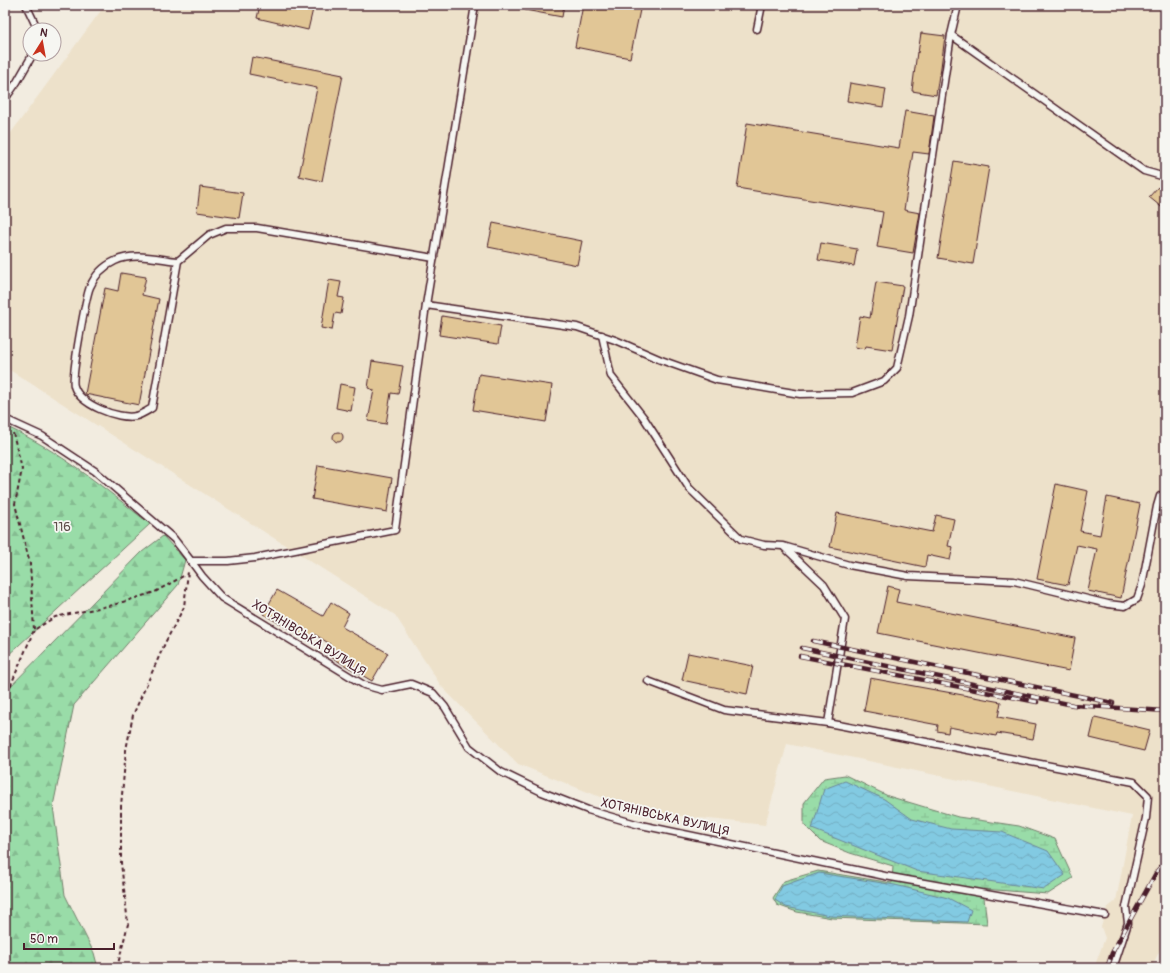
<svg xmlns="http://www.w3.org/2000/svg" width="1170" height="973" font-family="Pangolin,sans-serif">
	<defs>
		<pattern id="forest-firs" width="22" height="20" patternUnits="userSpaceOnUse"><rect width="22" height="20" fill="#99dca8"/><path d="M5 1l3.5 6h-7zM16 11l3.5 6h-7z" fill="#85bc91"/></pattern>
		<pattern id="wetland-marsh" width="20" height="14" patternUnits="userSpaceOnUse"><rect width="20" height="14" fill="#99dca8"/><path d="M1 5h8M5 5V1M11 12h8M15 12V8" fill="none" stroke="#85bc91"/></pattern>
		<pattern id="water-waves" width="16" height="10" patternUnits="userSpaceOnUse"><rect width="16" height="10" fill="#82cae2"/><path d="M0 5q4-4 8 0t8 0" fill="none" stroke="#72adc2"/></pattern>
	</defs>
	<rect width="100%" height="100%" fill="#f2ece0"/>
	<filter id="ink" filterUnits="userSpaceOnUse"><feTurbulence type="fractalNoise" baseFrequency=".025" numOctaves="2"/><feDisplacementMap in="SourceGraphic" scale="8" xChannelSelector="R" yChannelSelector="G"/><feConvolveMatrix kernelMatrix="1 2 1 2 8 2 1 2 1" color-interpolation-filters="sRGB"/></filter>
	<g filter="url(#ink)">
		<polygon fill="#ede1ca" points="105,5 1165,5 1165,940 1151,968 1094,968 1105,938 1101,927 1107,908 1116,901 1132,816 787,744 765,825 635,811 518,764 441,686 395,615 5,367 5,141"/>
		<g fill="url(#forest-firs)" stroke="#727e6a">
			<path d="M 5,426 C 59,450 104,488 150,524 L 5,658 Z"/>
			<polygon points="163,536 185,560 178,585 74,705 53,806 65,895 94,953 98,968 5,968 5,692 142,552"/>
		</g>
		<polygon fill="url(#wetland-marsh)" stroke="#727e6a" points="845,775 888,796 958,817 1019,826 1055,839 1073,878 1048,894 983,889 987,924 832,918 797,912 777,905 773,898 784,881 818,871 892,883 893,866 850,853 820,841 804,825 804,803 824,778"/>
		<g fill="url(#water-waves)" stroke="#6c8699">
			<polygon points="845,781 884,799 912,819 951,829 1002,832 1048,851 1065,875 1044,889 917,871 812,829 824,789"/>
			<polygon points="819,873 895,885 948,898 971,910 967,922 830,916 786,907 775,900 782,886"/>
		</g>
		<g fill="#e1c696" stroke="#4a1f2b">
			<polygon points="260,5 314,5 308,30 257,18"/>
			<polygon points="526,5 564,5 562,17 525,10"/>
			<polygon points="583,5 641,5 630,58 575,47"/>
			<polygon points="921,33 945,36 940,75 939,75 936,95 912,91 917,52 918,53"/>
			<polygon points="252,57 343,75 322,181 299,176 317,88 249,74"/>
			<polygon points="850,83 886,89 883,107 847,101"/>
			<polygon points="905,111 934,116 929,154 913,152 904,210 920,213 913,253 877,247 883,212 737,188 747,123 899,148"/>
			<polygon points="954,161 989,167 973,264 938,258"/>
			<polygon points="200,187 243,193 239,218 197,212"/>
			<polygon points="1158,187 1165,193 1165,210 1149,197"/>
			<polygon points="493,223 582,241 577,265 488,247"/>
			<polygon points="821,243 857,249 854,266 818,260"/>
			<polygon points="121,273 146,277 142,295 159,299 139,405 85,394 105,288 118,291"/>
			<polygon points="329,280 341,282 338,297 344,298 341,314 335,313 332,330 321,328"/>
			<polygon points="876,282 903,286 892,350 866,346 865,349 855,347 860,316 870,318"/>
			<polygon points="442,316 501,326 498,344 439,335"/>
			<polygon points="372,361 403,366 398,394 391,393 386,424 368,421 374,390 368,388"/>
			<polygon points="479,374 552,385 546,422 473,410"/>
			<polygon points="340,384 355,387 351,411 336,408"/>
			<circle cx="338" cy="437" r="5"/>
			<polygon points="318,465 392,478 387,512 312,499"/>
			<polygon points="1056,484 1088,491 1080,531 1100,535 1107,497 1140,504 1121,598 1088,591 1097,549 1077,545 1068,585 1037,579"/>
			<polygon points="837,513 932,532 936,515 954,519 948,546 953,547 950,560 927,555 925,567 830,547"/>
			<polygon points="888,586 899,589 896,602 1075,638 1069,671 878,633"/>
			<polygon points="277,590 323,616 331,602 349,613 342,627 388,653 372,681 324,653 330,644 314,634 310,641 263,614"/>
			<polygon points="688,653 753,666 747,694 682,680"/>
			<polygon points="870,678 1001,702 998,717 1036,724 1033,739 997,733 996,736 949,727 948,733 937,731 938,725 864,711"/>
			<polygon points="1095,717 1150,730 1144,751 1090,738"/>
		</g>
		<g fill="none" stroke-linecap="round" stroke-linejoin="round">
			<g stroke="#4a1f2b" stroke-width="9">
				<g id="service">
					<polyline points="26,5 38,30"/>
					<polyline points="757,29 762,5"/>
					<polyline points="951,35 1144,171 1165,177"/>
					<polyline points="5,99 17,82 33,54"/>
					<path d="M 178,261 C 158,259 134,252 115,261 C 104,266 95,275 90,287 C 86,296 71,378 74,386 C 79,404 118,420 136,416 C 141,415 147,411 152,408 L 178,261 L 209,235 L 226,228 L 257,228 L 434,258"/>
					<polyline points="426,305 475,5"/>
					<polyline points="602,335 611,376 644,418 689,488 741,539 764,545 783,546 849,565 908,576 1014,581 1108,604 1125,606 1137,599 1142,585 1157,506 1160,496 1165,493"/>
					<polyline points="5,419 42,436 95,471 174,539 191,561 228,561 255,558 395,530 426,305 577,327 615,340 661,360 717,380 800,394 852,393 884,381 897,368 909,316 951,35 958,5"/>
					<polyline points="784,547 824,585 845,619 828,723"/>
					<polyline points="191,561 202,576 222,598 364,685 382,690 411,684 433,693 445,707 469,747 501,772 542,792 588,810 636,824 885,876 1105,915"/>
					<polyline points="648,681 724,710 828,723 1134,782 1148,796 1146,818 1126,907 1128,923 1113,968"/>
				</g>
			</g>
			<g stroke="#4a1f2b" stroke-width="2" stroke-dasharray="4 3" stroke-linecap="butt">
				<polyline points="13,433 22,469 15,504 30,564 34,630"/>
				<polyline points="5,699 34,630 55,617 113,605 155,592 187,574"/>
				<polyline points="117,968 128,924 121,863 121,806 126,750 133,715 166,641 184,607 188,572"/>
			</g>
			<use href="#service" stroke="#f6f6f2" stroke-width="6"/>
			<g stroke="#4a1f2b" stroke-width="4.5">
				<g id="rail">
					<polyline points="813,641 1113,703"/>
					<polyline points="802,648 1073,705 1165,711"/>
					<polyline points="800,656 1037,702"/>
					<polyline points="1107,968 1112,953 1157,871 1165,862"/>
				</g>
			</g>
			<use href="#rail" stroke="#f6f6f2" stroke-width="3" stroke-dasharray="9" stroke-linecap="butt"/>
		</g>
	</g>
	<g text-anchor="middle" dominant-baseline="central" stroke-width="3.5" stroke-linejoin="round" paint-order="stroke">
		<g font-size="13" fill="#5e4e4a" stroke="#f6f6f2">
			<text x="62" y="527">116</text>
		</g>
		<g font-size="13" fill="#4a1f2b" stroke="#f6f6f2">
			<text transform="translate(309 638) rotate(32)">ХОТЯНІВСЬКА ВУЛИЦЯ</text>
			<text transform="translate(665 817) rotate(13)">ХОТЯНІВСЬКА ВУЛИЦЯ</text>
		</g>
	</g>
	<rect width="1170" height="973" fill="none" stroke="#f6f6f2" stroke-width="20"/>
	<rect x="10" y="10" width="1150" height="953" fill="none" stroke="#4a1f2b" stroke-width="1.5" filter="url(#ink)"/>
	<g transform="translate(42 42) rotate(11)"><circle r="19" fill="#f6f6f2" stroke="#b1a0a2"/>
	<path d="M0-3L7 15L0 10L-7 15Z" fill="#c8321e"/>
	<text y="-6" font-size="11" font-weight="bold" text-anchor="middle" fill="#4a1f2b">N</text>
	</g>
	<path d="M24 943v6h90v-6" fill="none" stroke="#4a1f2b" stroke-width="2"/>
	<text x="30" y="943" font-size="12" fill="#4a1f2b" stroke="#f6f6f2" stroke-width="3" paint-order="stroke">50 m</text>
</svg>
